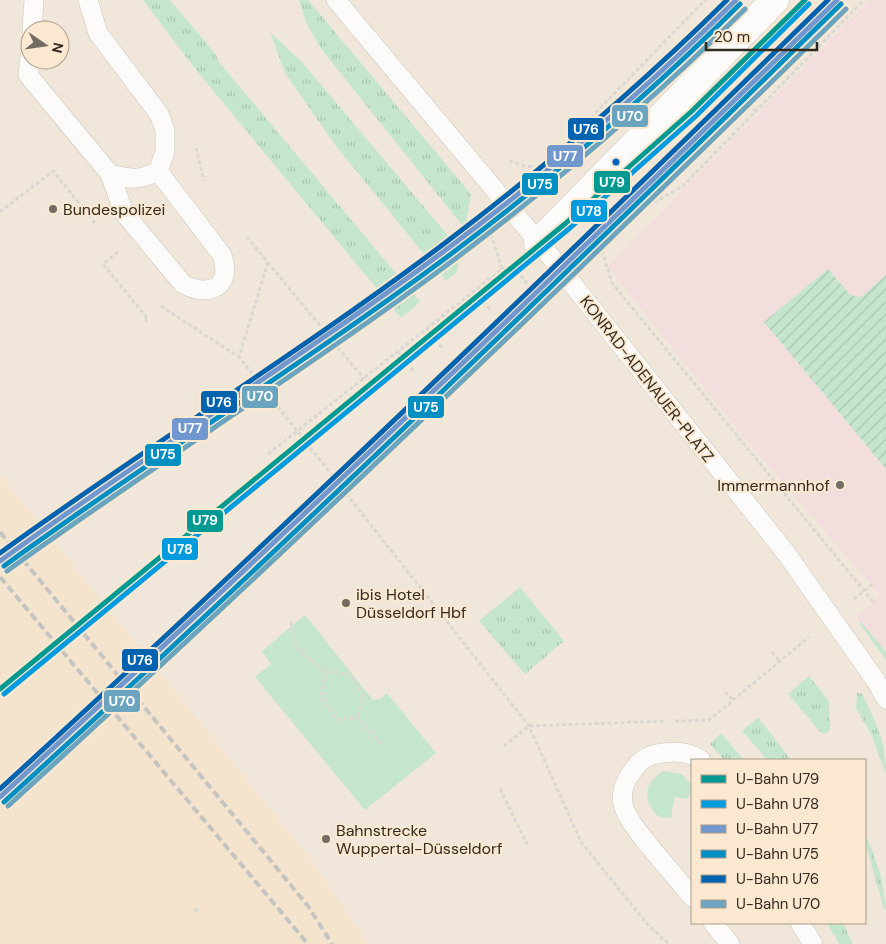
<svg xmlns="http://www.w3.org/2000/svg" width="886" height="944" font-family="'DM Sans',sans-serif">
	<defs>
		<pattern id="grass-tufts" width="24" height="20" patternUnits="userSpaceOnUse" patternTransform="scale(1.25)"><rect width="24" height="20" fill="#c5e6cd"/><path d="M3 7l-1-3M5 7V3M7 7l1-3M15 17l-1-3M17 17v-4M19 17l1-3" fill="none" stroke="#aac5b0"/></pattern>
		<pattern id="garden-furrows" width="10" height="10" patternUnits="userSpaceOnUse" patternTransform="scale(1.25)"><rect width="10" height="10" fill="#c5e6cd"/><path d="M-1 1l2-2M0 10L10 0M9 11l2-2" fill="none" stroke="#aac5b0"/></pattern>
	</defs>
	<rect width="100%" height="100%" fill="#f0e7da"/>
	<polygon fill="#f2dfdd" points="869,0 886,0 886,656 856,618 880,595 740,433 608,267"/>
	<polygon fill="#f4e4cd" points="0,474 309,857 369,944 0,944"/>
	<g fill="url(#grass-tufts)">
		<polygon points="143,0 170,0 215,53 219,62 420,302 401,318 196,70"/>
		<polygon points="299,0 308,0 471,194 465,229 322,50 306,23"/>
		<polygon points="270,32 302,62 461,251 457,272 446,281 335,145 285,73"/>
		<polygon points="520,587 564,641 525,674 479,621"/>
		<polygon points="861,622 886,652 886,660 860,624"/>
		<polygon points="809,676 829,701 830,729 827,733 821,733 788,694"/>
		<path d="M 857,693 L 861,693 L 863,696 C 877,724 886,743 886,774 L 872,736 L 856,708 Z"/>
		<polygon points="758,717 791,760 767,760 742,731"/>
		<polygon points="721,733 744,760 724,760 710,744"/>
		<polygon points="866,839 868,839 881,876 886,909 884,909 865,842"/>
		<polygon points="827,923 843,923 853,944 839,944"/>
	</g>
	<g fill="#c5e6cd">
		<polygon points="305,615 373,700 380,699 387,693 436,753 365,810 255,677 271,664 262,651"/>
		<path d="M 664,771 L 682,774 L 692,786 L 688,799 L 674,797 L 671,818 L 659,817 C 642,801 643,782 664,771 Z"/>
	</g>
	<polygon fill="url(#garden-furrows)" points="828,269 850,295 861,297 886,275 886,469 764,322"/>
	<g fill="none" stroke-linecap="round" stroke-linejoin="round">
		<g stroke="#cbc4b9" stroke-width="20">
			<g id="lane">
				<path d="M 88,0 L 98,33 L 159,114 L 165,130 L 165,152 L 158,171 C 140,181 129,179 110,174"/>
				<polyline points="336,0 551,257 786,553 876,681 886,699"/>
				<polyline points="32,30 34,0"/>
				<path d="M 30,56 L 28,75 L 110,174 L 124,213 L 183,284 C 209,298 233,287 222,255 L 158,171"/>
				<path d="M 692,897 C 676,876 632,830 624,808 C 620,795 624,782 632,772 C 637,764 643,758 652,755 C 668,751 688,750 701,760"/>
				<polyline points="713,923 730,944"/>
				<polyline points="800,923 813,944"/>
			</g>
		</g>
		<g stroke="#cbc4b9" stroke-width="29">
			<polyline id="street" points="538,243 775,0"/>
		</g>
		<g stroke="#dad7d3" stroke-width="3" stroke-dasharray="4 2.5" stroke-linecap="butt">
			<polyline points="735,91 756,112"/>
			<polyline points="581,127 593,138"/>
			<polyline points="196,148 204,181"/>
			<polyline points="509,161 525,166 542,168 705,0"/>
			<polyline points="542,168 554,181"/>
			<polyline points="0,212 53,171 95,223"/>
			<polyline points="596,232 612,283 875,604"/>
			<polyline points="491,234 502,269"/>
			<polyline points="247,237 364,379"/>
			<polyline points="592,238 683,186 864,0"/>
			<polyline points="118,252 103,264 148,319 145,321"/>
			<polyline points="268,262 239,357 529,726 581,842 648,925 669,944"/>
			<polyline points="502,269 517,268"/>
			<polyline points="517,270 527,283"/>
			<polyline points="475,291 491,311"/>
			<polyline points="161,306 239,357"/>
			<polyline points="427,329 443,349"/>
			<polyline points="399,352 414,372"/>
			<polyline points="268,454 502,269"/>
			<polyline points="854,599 874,583"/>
			<path d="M 291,622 C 293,651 304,655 326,671 L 321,696 L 336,719 L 358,718 L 383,745"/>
			<polyline points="772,652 779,661"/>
			<polyline points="327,671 350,675 363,695 358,718"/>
			<polyline points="725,692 733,700"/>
			<polyline points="675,721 709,720 809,637"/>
			<polyline points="504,746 529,726 666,721"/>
			<polyline points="500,789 527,844"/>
			<polyline points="195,909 199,913"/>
		</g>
		<use href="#lane" stroke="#fdfbf9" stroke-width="19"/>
		<use href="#street" stroke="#fdfbf9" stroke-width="28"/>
		<g stroke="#c6c4c0" stroke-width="4" stroke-dasharray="8 4" stroke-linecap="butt">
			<polyline points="0,532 308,906 332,944"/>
			<polyline points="0,577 308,944"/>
		</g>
		<g stroke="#fae8d0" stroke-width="9">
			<polyline id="metro-1" points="0,689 566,223 692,111 805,0"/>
		</g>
		<g stroke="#fae8d0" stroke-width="9">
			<polyline id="metro-2" points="4,694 570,228 696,116 809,4"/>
		</g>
		<g stroke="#fae8d0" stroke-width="9">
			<g id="metro-3">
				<path d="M 0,561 C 147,454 301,358 447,249 C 549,173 645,90 736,0"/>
				<path d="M 0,797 C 284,537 562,270 837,0"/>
			</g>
		</g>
		<g stroke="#fae8d0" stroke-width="9">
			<g id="metro-4">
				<path d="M 4,566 C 151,459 305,363 451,254 C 553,177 650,94 740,4"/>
				<path d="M 4,802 C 289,542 566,274 841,4"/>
			</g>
		</g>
		<g stroke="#fae8d0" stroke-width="9">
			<g id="metro-5">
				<path d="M 0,553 C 146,447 301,352 445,243 C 544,168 639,87 727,0"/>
				<path d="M 0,789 C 281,532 556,267 828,0"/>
			</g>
		</g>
		<g stroke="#fae8d0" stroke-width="9">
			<g id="metro-6">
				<path d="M 7,571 C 155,464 309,368 455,259 C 557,182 654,99 745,9"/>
				<path d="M 8,806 C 293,546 571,279 846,9"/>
			</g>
		</g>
		<use href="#metro-1" stroke="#009a93" stroke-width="5"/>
		<use href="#metro-2" stroke="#009adf" stroke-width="5"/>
		<use href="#metro-3" stroke="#7197cf" stroke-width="5"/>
		<use href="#metro-4" stroke="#008fc2" stroke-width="5"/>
		<use href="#metro-5" stroke="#0063af" stroke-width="5"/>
		<use href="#metro-6" stroke="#6aa4be" stroke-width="5"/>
	</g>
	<circle fill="#0065bd" stroke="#fae8d0" stroke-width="2" cx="616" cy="162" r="4.5"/>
	<g fill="#746c62" stroke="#fae8d0" stroke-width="2">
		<circle cx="53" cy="209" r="5"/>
		<circle cx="840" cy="485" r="5"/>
		<circle cx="346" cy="603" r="5"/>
		<circle cx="326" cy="839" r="5"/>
	</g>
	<g text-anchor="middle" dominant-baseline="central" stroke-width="4" stroke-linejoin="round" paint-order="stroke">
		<g font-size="16" fill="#312a21" stroke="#fae8d0" text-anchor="start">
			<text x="63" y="209">Bundespolizei</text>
			<text x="830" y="485" text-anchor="end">Immermannhof</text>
			<text x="356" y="594">ibis Hotel<tspan x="356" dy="18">Düsseldorf Hbf</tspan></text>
			<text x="336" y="830">Bahnstrecke<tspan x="336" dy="18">Wuppertal-Düsseldorf</tspan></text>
		</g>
		<g font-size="16" fill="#312a21" stroke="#fae8d0">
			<text transform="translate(647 379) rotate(52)">KONRAD-ADENAUER-PLATZ</text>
		</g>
	</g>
	<g stroke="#fae8d0" stroke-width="2">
		<rect x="611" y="104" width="38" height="24" rx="5" fill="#6aa4be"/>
		<rect x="567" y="117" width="38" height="24" rx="5" fill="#0063af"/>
		<rect x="546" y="144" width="38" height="24" rx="5" fill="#7197cf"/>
		<rect x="593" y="170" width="38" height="24" rx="5" fill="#009a93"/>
		<rect x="521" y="172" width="38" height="24" rx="5" fill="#008fc2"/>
		<rect x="570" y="199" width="38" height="24" rx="5" fill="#009adf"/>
		<rect x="241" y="385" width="38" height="24" rx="5" fill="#6aa4be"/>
		<rect x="200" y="390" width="38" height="24" rx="5" fill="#0063af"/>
		<rect x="407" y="395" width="38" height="24" rx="5" fill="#008fc2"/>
		<rect x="171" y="417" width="38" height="24" rx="5" fill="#7197cf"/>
		<rect x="144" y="443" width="38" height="24" rx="5" fill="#008fc2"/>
		<rect x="186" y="509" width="38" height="24" rx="5" fill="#009a93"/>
		<rect x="161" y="537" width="38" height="24" rx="5" fill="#009adf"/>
		<rect x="121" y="648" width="38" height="24" rx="5" fill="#0063af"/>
		<rect x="103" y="689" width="38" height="24" rx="5" fill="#6aa4be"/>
	</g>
	<g font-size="14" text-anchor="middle" font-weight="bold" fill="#fff">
		<text x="630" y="121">U70</text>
		<text x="586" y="134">U76</text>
		<text x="565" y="161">U77</text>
		<text x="612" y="187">U79</text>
		<text x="540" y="189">U75</text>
		<text x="589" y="216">U78</text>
		<text x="260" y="401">U70</text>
		<text x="219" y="407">U76</text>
		<text x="426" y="412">U75</text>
		<text x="190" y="433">U77</text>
		<text x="163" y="459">U75</text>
		<text x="205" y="525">U79</text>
		<text x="180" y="554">U78</text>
		<text x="140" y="665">U76</text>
		<text x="122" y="706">U70</text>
	</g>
	<rect x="691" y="759" width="175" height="165" fill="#fae8d0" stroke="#aa9c8a"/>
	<rect x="701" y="775" width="25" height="8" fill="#009a93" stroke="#aa9c8a"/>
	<text x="736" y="784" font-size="15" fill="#312a21">U-Bahn U79</text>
	<rect x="701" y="800" width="25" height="8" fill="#009adf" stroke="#aa9c8a"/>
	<text x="736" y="809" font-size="15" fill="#312a21">U-Bahn U78</text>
	<rect x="701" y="825" width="25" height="8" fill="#7197cf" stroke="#aa9c8a"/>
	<text x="736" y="834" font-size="15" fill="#312a21">U-Bahn U77</text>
	<rect x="701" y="850" width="25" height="8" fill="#008fc2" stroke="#aa9c8a"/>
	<text x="736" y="859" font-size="15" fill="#312a21">U-Bahn U75</text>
	<rect x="701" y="875" width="25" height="8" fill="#0063af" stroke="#aa9c8a"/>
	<text x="736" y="884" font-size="15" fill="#312a21">U-Bahn U76</text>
	<rect x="701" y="900" width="25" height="8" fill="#6aa4be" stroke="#aa9c8a"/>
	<text x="736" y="909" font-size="15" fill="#312a21">U-Bahn U70</text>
	<g transform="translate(45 45) rotate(103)"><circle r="24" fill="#fae8d0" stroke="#aa9c8a"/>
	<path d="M0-4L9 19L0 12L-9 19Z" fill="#746c62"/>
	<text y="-8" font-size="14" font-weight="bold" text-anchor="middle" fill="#312a21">N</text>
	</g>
	<path d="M706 42v8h111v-8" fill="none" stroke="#312a21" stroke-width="2.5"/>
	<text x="714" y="42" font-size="15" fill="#312a21" stroke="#fae8d0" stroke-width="4" paint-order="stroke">20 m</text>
</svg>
